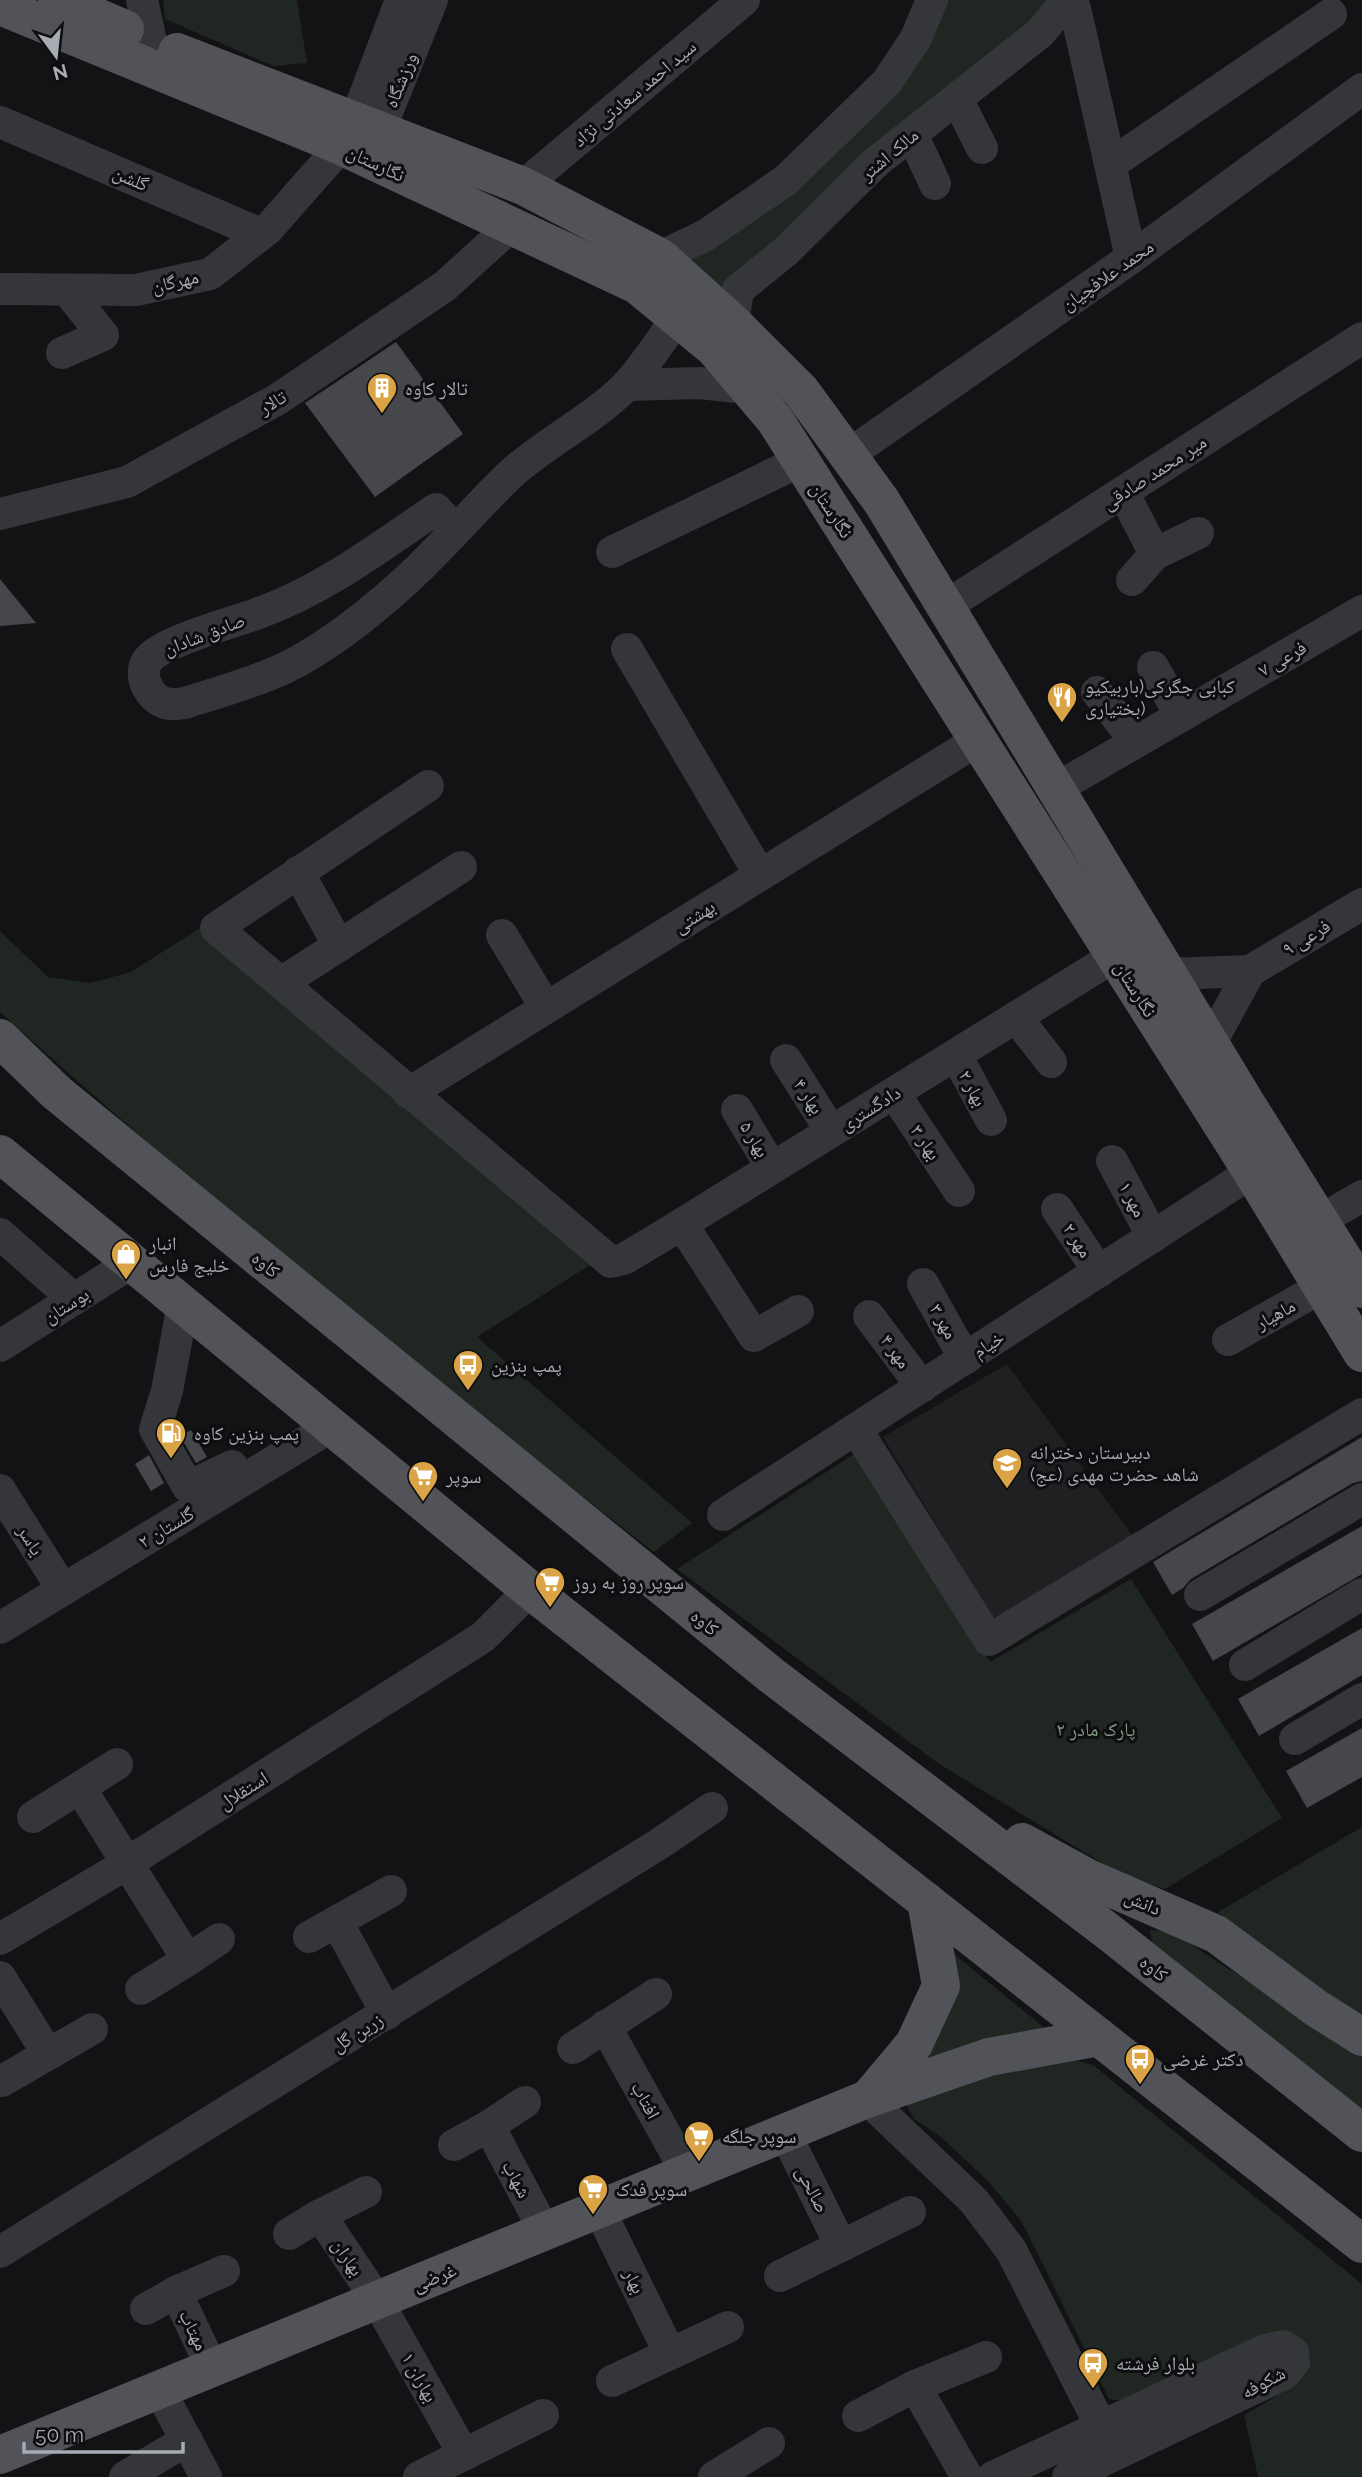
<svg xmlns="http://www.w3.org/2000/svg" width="1362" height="2477" font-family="Raleway,'Noto Naskh Arabic',sans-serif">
	<rect width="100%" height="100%" fill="#131315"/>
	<polygon fill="#1f2022" points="1007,1364 1137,1542 999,1629 883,1437"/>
	<g fill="#202621">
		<polygon points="163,0 297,0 307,63 273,66 165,19"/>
		<polygon points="944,0 1052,0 1034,23 770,250 722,288 683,256 751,214"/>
		<path d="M 200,928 L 587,1253 L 590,1265 L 477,1337 L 692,1523 L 654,1552 C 430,1379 210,1202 0,1012 L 0,931 L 48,977 L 90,983 L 131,972 Z"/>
		<polygon points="854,1454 990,1662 1131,1579 1282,1818 1165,1889 1127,1878 939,1764 677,1569"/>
		<polygon points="1362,1827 1362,2021 1283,1970 1218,1912"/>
		<polygon points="1150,1930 1173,1932 1222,1965 1362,2049 1362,2114 1153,1947"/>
		<polygon points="943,1945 1053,2035 897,2078"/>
		<polygon points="1059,2056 1093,2065 1362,2284 1362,2477 1258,2477 1244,2415 1292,2387 1298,2338 1287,2330 1167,2379 1122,2401 1109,2399 1022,2222 989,2182 941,2137 914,2119 907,2106 915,2092"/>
	</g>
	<g fill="#45474a">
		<polygon points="396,342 463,434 375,497 305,403"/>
		<polygon points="0,579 36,623 0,626"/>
		<polygon points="191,1430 207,1457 196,1463 180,1436"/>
		<polygon points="1362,1437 1362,1481 1353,1483 1191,1579 1183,1588 1172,1595 1153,1562"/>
		<polygon points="149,1455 164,1483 151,1491 135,1464"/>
		<polygon points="1362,1526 1362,1574 1213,1661 1192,1624"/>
		<polygon points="1362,1628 1362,1675 1259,1736 1238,1699"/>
		<polygon points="1362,1728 1362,1777 1307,1808 1286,1771"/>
	</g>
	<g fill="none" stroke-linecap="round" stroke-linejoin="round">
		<g stroke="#353639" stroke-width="32">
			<polyline points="142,0 151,41"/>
			<polyline points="1075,8 1131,258"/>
			<polyline points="957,99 982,148"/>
			<polyline points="356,119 401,0"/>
			<polyline points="0,122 261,234"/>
			<polyline points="912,134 935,184"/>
			<polyline points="371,152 432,0"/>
			<polyline points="1111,164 1331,14"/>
			<polyline points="523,186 744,0"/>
			<polyline points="660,257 706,235 786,180 887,82 916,38 932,0"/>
			<polyline points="0,289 136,290 210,274 268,229 341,146"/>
			<polyline points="733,323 738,290 786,251 876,162 1040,33 1067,0"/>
			<polyline points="62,353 103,335 67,290"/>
			<polyline points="627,385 699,383 747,388"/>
			<polyline points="848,455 1131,258 1362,89"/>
			<polyline points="1123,492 1155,554"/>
			<polyline points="0,514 127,482 278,399 445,286 511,226"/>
			<path d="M 455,530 L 436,509 C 378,548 325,589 259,613 C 235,622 162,641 148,660 C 137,674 149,698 165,703 C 172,705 184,704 191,701 C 223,691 255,682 285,668 C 338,642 399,590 439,548 C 464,523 487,496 513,472 C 548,441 592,420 626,386 C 645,366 661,340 677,318"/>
			<polyline points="612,552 800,461"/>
			<polyline points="1132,580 1155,554 1198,533"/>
			<polyline points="946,606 1362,338"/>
			<polyline points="627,649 760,875"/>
			<polyline points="1153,667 1181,716"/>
			<polyline points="1097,692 1136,742"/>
			<polyline points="428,786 216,928 611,1262 624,1259 664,1235 1115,956"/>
			<polyline points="1057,788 1362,611"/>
			<polyline points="298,872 339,946"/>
			<polyline points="502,935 546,1008"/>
			<polyline points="1168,974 1250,971 1362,904"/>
			<polyline points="281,983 461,867"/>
			<polyline points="1016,1017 1051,1062"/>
			<polyline points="1210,1044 1250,971"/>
			<polyline points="956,1055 991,1120"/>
			<polyline points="786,1060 831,1131"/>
			<polyline points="409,1093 978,740"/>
			<polyline points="894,1093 959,1191"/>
			<polyline points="737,1110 772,1168"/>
			<polyline points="1112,1161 1153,1237"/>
			<polyline points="1057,1209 1099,1272"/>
			<polyline points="1319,1221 1362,1196"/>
			<polyline points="682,1224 754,1336 798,1311"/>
			<polyline points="0,1234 74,1299"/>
			<polyline points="923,1284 965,1359"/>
			<polyline points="183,1304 167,1391 155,1429 188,1487 232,1466"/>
			<polyline points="869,1316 922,1387"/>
			<polyline points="1228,1340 1322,1287"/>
			<polyline points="0,1346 131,1263"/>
			<polyline points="856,1429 989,1640 1362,1414"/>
			<polyline points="0,1490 63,1590"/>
			<polyline points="723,1515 1252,1172"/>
			<polyline points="1200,1595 1362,1499"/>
			<polyline points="0,1628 332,1426"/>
			<polyline points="1245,1665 1362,1594"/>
			<polyline points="1295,1739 1362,1699"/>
			<polyline points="80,1788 188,1960 141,1989"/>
			<polyline points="33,1817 117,1764"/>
			<polyline points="337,1922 387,2014"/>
			<polyline points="309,1937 391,1891"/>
			<polyline points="0,1939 113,1872 483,1637 530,1590"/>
			<polyline points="188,1960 219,1939"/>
			<polyline points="0,1977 48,2054"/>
			<polyline points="605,2026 687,2173"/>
			<polyline points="573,2048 656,1994"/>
			<polyline points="2,2081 92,2029"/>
			<polyline points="867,2099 974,2201 1011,2250 1111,2446"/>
			<polyline points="489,2126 545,2232"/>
			<polyline points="785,2133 841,2246"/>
			<polyline points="454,2145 489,2126 525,2102"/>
			<polyline points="599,2209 670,2354"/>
			<polyline points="320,2215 377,2300 464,2455"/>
			<polyline points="289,2234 320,2215 366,2192"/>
			<polyline points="0,2252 659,1844 712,1808"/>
			<polyline points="780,2276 910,2212"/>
			<polyline points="176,2292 212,2368"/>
			<polyline points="146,2309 176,2292 224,2271"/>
			<polyline points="612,2381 728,2327"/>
			<polyline points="915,2386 967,2477"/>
			<polyline points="159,2389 206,2477"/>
			<polyline points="858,2416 915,2386 986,2357"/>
			<polyline points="125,2477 187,2440"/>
			<polyline points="419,2477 543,2415"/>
			<polyline points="714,2477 769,2443"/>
			<polyline points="993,2477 1265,2350 1284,2346 1293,2352 1294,2362 1284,2374 1068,2477"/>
		</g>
		<g stroke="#515358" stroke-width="38">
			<polyline points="57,0 125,29"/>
			<polyline points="0,6 341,146 637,285 714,348 775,420 1252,1172 1362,1353"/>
			<polyline points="177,52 523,186 660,257 733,323 801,391 882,502 1246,1103 1362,1289"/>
			<polyline points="0,1038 57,1093 771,1675 1110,1933 1362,2133"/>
			<polyline points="0,1154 530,1590 1362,2244"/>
			<polyline points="1022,1842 1088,1878 1216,1934 1316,2008 1362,2037"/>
			<polyline points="868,2099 914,2044 941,1986 926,1901"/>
			<polyline points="0,2455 867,2099 989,2057 1099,2037"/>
		</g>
	</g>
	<defs>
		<g id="building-pin" transform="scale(1.575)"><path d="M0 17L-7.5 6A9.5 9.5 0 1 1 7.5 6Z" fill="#daa346" stroke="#0e0e10"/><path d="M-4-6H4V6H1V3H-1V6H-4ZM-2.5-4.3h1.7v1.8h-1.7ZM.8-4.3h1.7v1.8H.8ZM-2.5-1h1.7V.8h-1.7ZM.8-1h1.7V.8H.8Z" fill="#fff"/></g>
		<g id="restaurant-pin" transform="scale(1.575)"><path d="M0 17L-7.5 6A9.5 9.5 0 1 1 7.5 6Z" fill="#daa346" stroke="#0e0e10"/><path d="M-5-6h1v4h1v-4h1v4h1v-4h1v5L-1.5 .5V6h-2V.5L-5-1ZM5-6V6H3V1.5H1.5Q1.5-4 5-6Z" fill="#fff"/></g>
		<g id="shop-pin" transform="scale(1.575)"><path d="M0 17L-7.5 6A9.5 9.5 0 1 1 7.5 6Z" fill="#daa346" stroke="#0e0e10"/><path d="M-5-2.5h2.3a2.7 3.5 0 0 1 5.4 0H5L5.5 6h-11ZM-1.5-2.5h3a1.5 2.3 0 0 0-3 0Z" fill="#fff"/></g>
		<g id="bus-pin" transform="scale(1.575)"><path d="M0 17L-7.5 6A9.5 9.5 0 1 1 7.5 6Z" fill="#daa346" stroke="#0e0e10"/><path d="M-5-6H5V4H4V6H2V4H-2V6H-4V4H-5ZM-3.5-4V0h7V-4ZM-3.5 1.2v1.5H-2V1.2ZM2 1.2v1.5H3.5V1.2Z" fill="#fff"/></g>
		<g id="fuel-pin" transform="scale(1.575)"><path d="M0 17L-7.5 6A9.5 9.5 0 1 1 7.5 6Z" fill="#daa346" stroke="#0e0e10"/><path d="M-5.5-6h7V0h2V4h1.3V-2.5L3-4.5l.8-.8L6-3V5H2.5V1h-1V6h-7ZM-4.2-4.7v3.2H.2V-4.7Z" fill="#fff"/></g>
		<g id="school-pin" transform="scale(1.575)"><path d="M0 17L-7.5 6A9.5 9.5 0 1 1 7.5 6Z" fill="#daa346" stroke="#0e0e10"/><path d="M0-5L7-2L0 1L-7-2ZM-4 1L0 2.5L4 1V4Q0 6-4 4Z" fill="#fff"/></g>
		<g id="supermarket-pin" transform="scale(1.575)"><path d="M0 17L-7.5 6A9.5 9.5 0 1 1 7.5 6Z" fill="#daa346" stroke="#0e0e10"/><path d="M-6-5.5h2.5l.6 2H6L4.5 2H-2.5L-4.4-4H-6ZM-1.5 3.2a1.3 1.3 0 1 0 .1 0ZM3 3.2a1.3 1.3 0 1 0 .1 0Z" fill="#fff"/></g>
	</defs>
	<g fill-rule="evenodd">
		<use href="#building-pin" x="382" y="388"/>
		<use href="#restaurant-pin" x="1062" y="697"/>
		<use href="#shop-pin" x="126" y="1254"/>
		<use href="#bus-pin" x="468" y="1365"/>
		<use href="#fuel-pin" x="171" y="1433"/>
		<use href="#school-pin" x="1007" y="1463"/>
		<use href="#supermarket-pin" x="423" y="1476"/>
		<use href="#supermarket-pin" x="550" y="1582"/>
		<use href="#bus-pin" x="1140" y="2059"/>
		<use href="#supermarket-pin" x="699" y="2136"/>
		<use href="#supermarket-pin" x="593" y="2189"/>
		<use href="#bus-pin" x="1093" y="2363"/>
	</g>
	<g text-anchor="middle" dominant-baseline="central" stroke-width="6" stroke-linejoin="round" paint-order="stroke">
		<g font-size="19" fill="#a7abb3" stroke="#0e0e10">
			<text transform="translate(400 80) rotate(-68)">ورزشگاه</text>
			<text transform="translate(634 93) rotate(-40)">سید احمد سعادتی نژاد</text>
			<text transform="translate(889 154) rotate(-40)">مالک اشتر</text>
			<text transform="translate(376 163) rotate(25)">نگارستان</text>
			<text transform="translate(131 178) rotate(23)">گلشن</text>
			<text transform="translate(1107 275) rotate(-35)">محمد علافچیان</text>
			<text transform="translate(175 281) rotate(-13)">مهرگان</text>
			<text transform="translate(272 402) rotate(-31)">تالار</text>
			<text transform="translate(1154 472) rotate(-33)">میر محمد صادقی</text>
			<text transform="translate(832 510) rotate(57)">نگارستان</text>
			<text transform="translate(204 634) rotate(-21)">صادق شادان</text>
			<text transform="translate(1282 658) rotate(-30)">فرعی ۷</text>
			<text transform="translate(694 916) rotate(-32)">بهشتی</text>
			<text transform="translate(1306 937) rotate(-31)">فرعی ۹</text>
			<text transform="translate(1136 989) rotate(58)">نگارستان</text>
			<text transform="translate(973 1088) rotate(62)">بهار ۲</text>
			<text transform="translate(809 1096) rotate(57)">بهار ۴</text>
			<text transform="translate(870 1108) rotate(-32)">دادگستری</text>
			<text transform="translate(755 1139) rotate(59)">بهار ۵</text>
			<text transform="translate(926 1142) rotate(57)">بهار ۳</text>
			<text transform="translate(1133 1199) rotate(62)">مهر ۱</text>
			<text transform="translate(1078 1240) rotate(57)">مهر ۲</text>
			<text transform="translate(266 1264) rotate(39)">کاوه</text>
			<text transform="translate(66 1305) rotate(-32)">بوستان</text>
			<text transform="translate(1275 1314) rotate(-29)">ماهیار</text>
			<text transform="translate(944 1321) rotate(61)">مهر ۳</text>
			<text transform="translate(988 1344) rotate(-33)">خیام</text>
			<text transform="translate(896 1351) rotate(54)">مهر ۴</text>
			<text transform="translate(166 1527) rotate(-31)">گلستان ۲</text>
			<text transform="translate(31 1540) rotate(58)">یاسر</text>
			<text transform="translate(705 1622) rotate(39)">کاوه</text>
			<text transform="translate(243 1790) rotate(-32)">استقلال</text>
			<text transform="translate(1143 1902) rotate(23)">دانش</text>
			<text transform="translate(1154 1968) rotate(38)">کاوه</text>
			<text transform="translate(357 2032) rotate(-32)">زرین گل</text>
			<text transform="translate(646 2100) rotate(61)">افتاب</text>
			<text transform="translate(517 2179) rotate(62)">شهاب</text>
			<text transform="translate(813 2189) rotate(63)">صالحی</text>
			<text transform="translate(348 2257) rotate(56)">بهاران</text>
			<text transform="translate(434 2277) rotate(-22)">غرضی</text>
			<text transform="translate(635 2281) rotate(64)">بهار</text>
			<text transform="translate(194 2330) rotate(64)">مهتاب</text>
			<text transform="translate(420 2377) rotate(61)">بهاران ۱</text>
			<text transform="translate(1263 2382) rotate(-28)">شکوفه</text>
		</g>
		<g font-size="19" fill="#a7abb3" stroke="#0e0e10" text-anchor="start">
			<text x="405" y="388">تالار کاوه</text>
			<text x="1085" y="686">کبابی جگرکی(باربیکیو<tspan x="1085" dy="22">بختیاری)</tspan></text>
			<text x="149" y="1243">انبار<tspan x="149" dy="22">خلیج فارس</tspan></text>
			<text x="491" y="1365">پمپ بنزین</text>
			<text x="194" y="1433">پمپ بنزین کاوه</text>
			<text x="1030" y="1452">دبیرستان دخترانه<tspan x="1030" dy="22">شاهد حضرت مهدی (عج)</tspan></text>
			<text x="446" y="1476">سوپر</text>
			<text x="573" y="1582">سوپر روز به روز</text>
			<text x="1163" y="2059">دکتر غرضی</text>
			<text x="722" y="2136">سوپر جلگه</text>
			<text x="616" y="2189">سوپر فدک</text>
			<text x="1116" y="2363">بلوار فرشته</text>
		</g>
		<g font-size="19" fill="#809c81" stroke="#0e0e10">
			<text x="1096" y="1729">پارک مادر ۲</text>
		</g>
	</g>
	<g transform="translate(56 56) rotate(165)" stroke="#0e0e10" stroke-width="5" paint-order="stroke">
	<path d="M0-5L12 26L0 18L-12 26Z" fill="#a7abb3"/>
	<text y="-10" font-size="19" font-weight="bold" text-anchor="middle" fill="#a7abb3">N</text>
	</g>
	<path d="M24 2442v10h159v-10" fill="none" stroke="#a7abb3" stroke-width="3.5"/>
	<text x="35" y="2442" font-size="21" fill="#a7abb3" stroke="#0e0e10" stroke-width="5" paint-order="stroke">50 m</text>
</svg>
